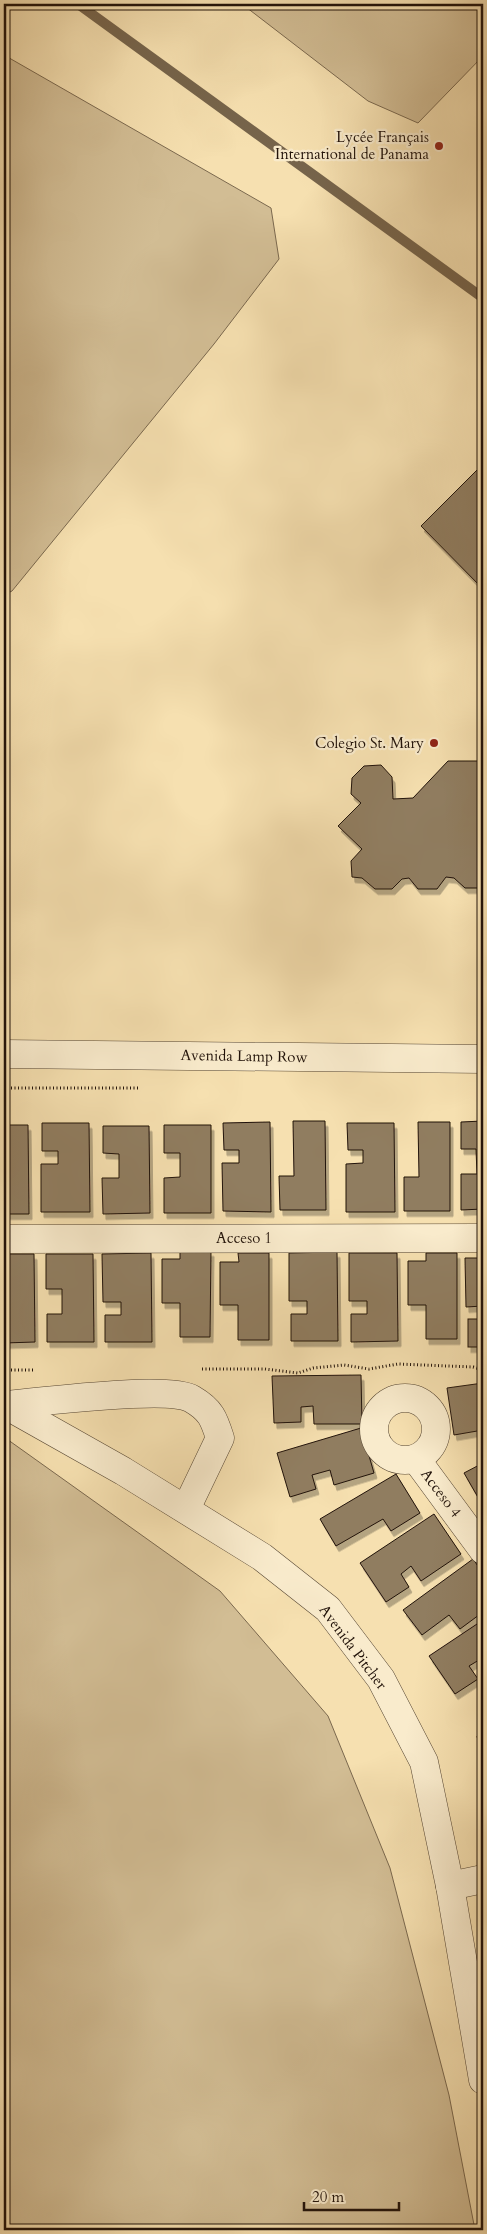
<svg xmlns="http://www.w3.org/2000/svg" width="487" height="2234" font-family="Cardo,serif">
	<defs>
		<filter id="shadow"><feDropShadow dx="3" dy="5.5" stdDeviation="0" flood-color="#0004"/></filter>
	</defs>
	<rect width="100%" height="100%" fill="#f6e0b0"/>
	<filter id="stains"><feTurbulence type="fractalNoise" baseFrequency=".004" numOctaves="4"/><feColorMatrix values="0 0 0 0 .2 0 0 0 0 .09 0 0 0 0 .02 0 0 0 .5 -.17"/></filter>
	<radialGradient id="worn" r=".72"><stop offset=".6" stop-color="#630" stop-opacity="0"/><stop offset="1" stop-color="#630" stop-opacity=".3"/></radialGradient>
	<g fill="#d2bd94" stroke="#7a684e">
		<polygon points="242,4 483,4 483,56 418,123 368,101"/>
		<polygon points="4,55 271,208 279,259 214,344 12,591 4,595"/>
		<polygon points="4,1437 220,1591 328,1716 390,1868 449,2095 475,2230 4,2230"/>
	</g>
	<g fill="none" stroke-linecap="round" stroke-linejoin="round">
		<polyline stroke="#76644b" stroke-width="10" points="78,4 483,298"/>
	</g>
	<g fill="#907d60" stroke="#211209" filter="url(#shadow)">
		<polygon points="482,465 483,467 483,589 421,526"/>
		<polygon points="448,761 483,761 483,888 465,888 454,878 446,877 437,889 418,889 409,878 402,879 392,889 375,889 362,878 352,877 351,861 362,849 338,826 361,803 351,794 352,778 364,766 381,765 392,777 393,799 413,798"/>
		<polygon points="293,1121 325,1121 326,1210 280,1210 279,1176 294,1176"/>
		<polygon points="483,1121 483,1209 461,1210 461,1174 477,1174 476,1149 461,1149 461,1122"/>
		<polygon points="270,1122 271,1212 223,1211 222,1163 239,1163 239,1150 224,1150 223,1123"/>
		<polygon points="418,1122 450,1122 450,1211 404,1211 404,1177 419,1177"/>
		<polygon points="42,1123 89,1123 90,1212 41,1212 41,1164 58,1164 58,1151 42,1151"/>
		<polygon points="347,1123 394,1123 395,1212 346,1212 346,1164 363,1163 363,1150 348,1150"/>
		<polygon points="4,1125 28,1125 29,1214 4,1214"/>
		<polygon points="164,1125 211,1125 211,1213 164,1213 164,1178 180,1177 180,1153 164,1153"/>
		<polygon points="103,1126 149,1126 150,1213 103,1214 102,1178 119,1178 119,1154 103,1153"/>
		<polygon points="180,1251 211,1251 210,1337 180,1337 180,1303 162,1303 162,1259 180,1259"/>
		<polygon points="337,1252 338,1341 291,1341 291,1314 307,1314 307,1301 289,1301 289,1253"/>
		<polygon points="151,1253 152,1342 105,1342 105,1315 121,1315 121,1302 103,1302 102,1254"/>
		<polygon points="238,1253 269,1253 269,1340 238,1340 238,1305 220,1305 220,1262 239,1262"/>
		<polygon points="349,1253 397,1253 398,1341 351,1342 351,1314 367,1314 367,1301 349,1301"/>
		<polygon points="426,1253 457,1253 457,1339 426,1339 426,1305 408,1305 408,1261 426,1261"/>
		<polygon points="4,1254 34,1254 35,1342 4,1343"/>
		<polygon points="46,1254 93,1254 94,1342 47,1342 47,1314 62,1314 62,1289 46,1289"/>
		<polygon points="465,1258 483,1258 483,1306 466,1307"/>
		<rect x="468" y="1319" width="15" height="28"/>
		<polygon points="361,1375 362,1424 314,1424 313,1406 301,1407 301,1422 274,1423 272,1376"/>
		<polygon points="483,1383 483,1430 454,1435 447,1388"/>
		<polygon points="361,1428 374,1473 334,1485 330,1470 312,1475 316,1489 290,1497 277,1453"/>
		<polygon points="483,1463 483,1506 464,1473"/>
		<polygon points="396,1474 420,1513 391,1531 383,1519 336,1546 320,1519"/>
		<polygon points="434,1514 461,1554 421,1581 411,1566 401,1574 409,1587 386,1602 360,1563"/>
		<polygon points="473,1559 483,1573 483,1612 460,1629 449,1615 422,1635 403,1610"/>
		<polygon points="483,1620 483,1665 479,1660 469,1666 478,1679 455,1694 429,1656"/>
		<polygon points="483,1735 483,1767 477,1736"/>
	</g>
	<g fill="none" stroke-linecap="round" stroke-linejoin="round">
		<g stroke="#564633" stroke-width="29">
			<g id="street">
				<polyline points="4,1054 483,1059"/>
				<polyline points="4,1239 483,1238"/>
				<circle cx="405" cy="1429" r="31"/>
				<polyline points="4,1404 123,1471 262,1557 328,1609 381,1679 424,1762 450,1886 483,2080"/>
				<path d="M 5,1405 C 40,1402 168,1385 192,1399 C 211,1410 214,1419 220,1438 L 186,1509"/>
				<polyline points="416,1459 483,1550"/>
				<polyline points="450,1886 483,1879"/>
			</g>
		</g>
		<g stroke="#211209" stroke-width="3" stroke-dasharray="1 2.5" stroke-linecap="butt">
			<polyline points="4,1088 138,1088"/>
			<polyline points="202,1369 265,1369 298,1373 313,1368 344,1365 369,1369 398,1364 473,1367 483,1370"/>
			<polyline points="4,1370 33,1370"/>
		</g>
		<use href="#street" stroke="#f9ebcc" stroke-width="28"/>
	</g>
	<g fill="#8f2418" stroke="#f9ebcc" stroke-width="2">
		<circle cx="439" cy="146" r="5"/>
		<circle cx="434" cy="743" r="5"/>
	</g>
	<g text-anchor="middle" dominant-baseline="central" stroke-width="4.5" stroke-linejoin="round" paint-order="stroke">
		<g font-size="15" fill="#211209" stroke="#f9ebcc" text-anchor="end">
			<text x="429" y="137">Lycée Français<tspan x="429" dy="17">International de Panama</tspan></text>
			<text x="424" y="743">Colegio St. Mary</text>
		</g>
		<g font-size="15" fill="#211209" stroke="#f9ebcc">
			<text transform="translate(244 1056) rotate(1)">Avenida Lamp Row</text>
			<text x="244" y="1238">Acceso 1</text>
			<text transform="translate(441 1493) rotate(53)">Acceso 4</text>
			<text transform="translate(353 1647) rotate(53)">Avenida Pitcher</text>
		</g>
	</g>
	<rect width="487" height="2234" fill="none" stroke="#f6e0b0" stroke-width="20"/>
	<rect x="5" y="5" width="477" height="2224" fill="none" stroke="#211209" stroke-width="2.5"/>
	<rect x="10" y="10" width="467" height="2214" fill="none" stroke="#211209"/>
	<path d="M304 2202v8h95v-8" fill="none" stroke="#211209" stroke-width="2.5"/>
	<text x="312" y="2202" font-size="15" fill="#211209" stroke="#f9ebcc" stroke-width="4" paint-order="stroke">20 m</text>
	<rect width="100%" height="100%" filter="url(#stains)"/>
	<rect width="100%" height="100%" fill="url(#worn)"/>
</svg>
